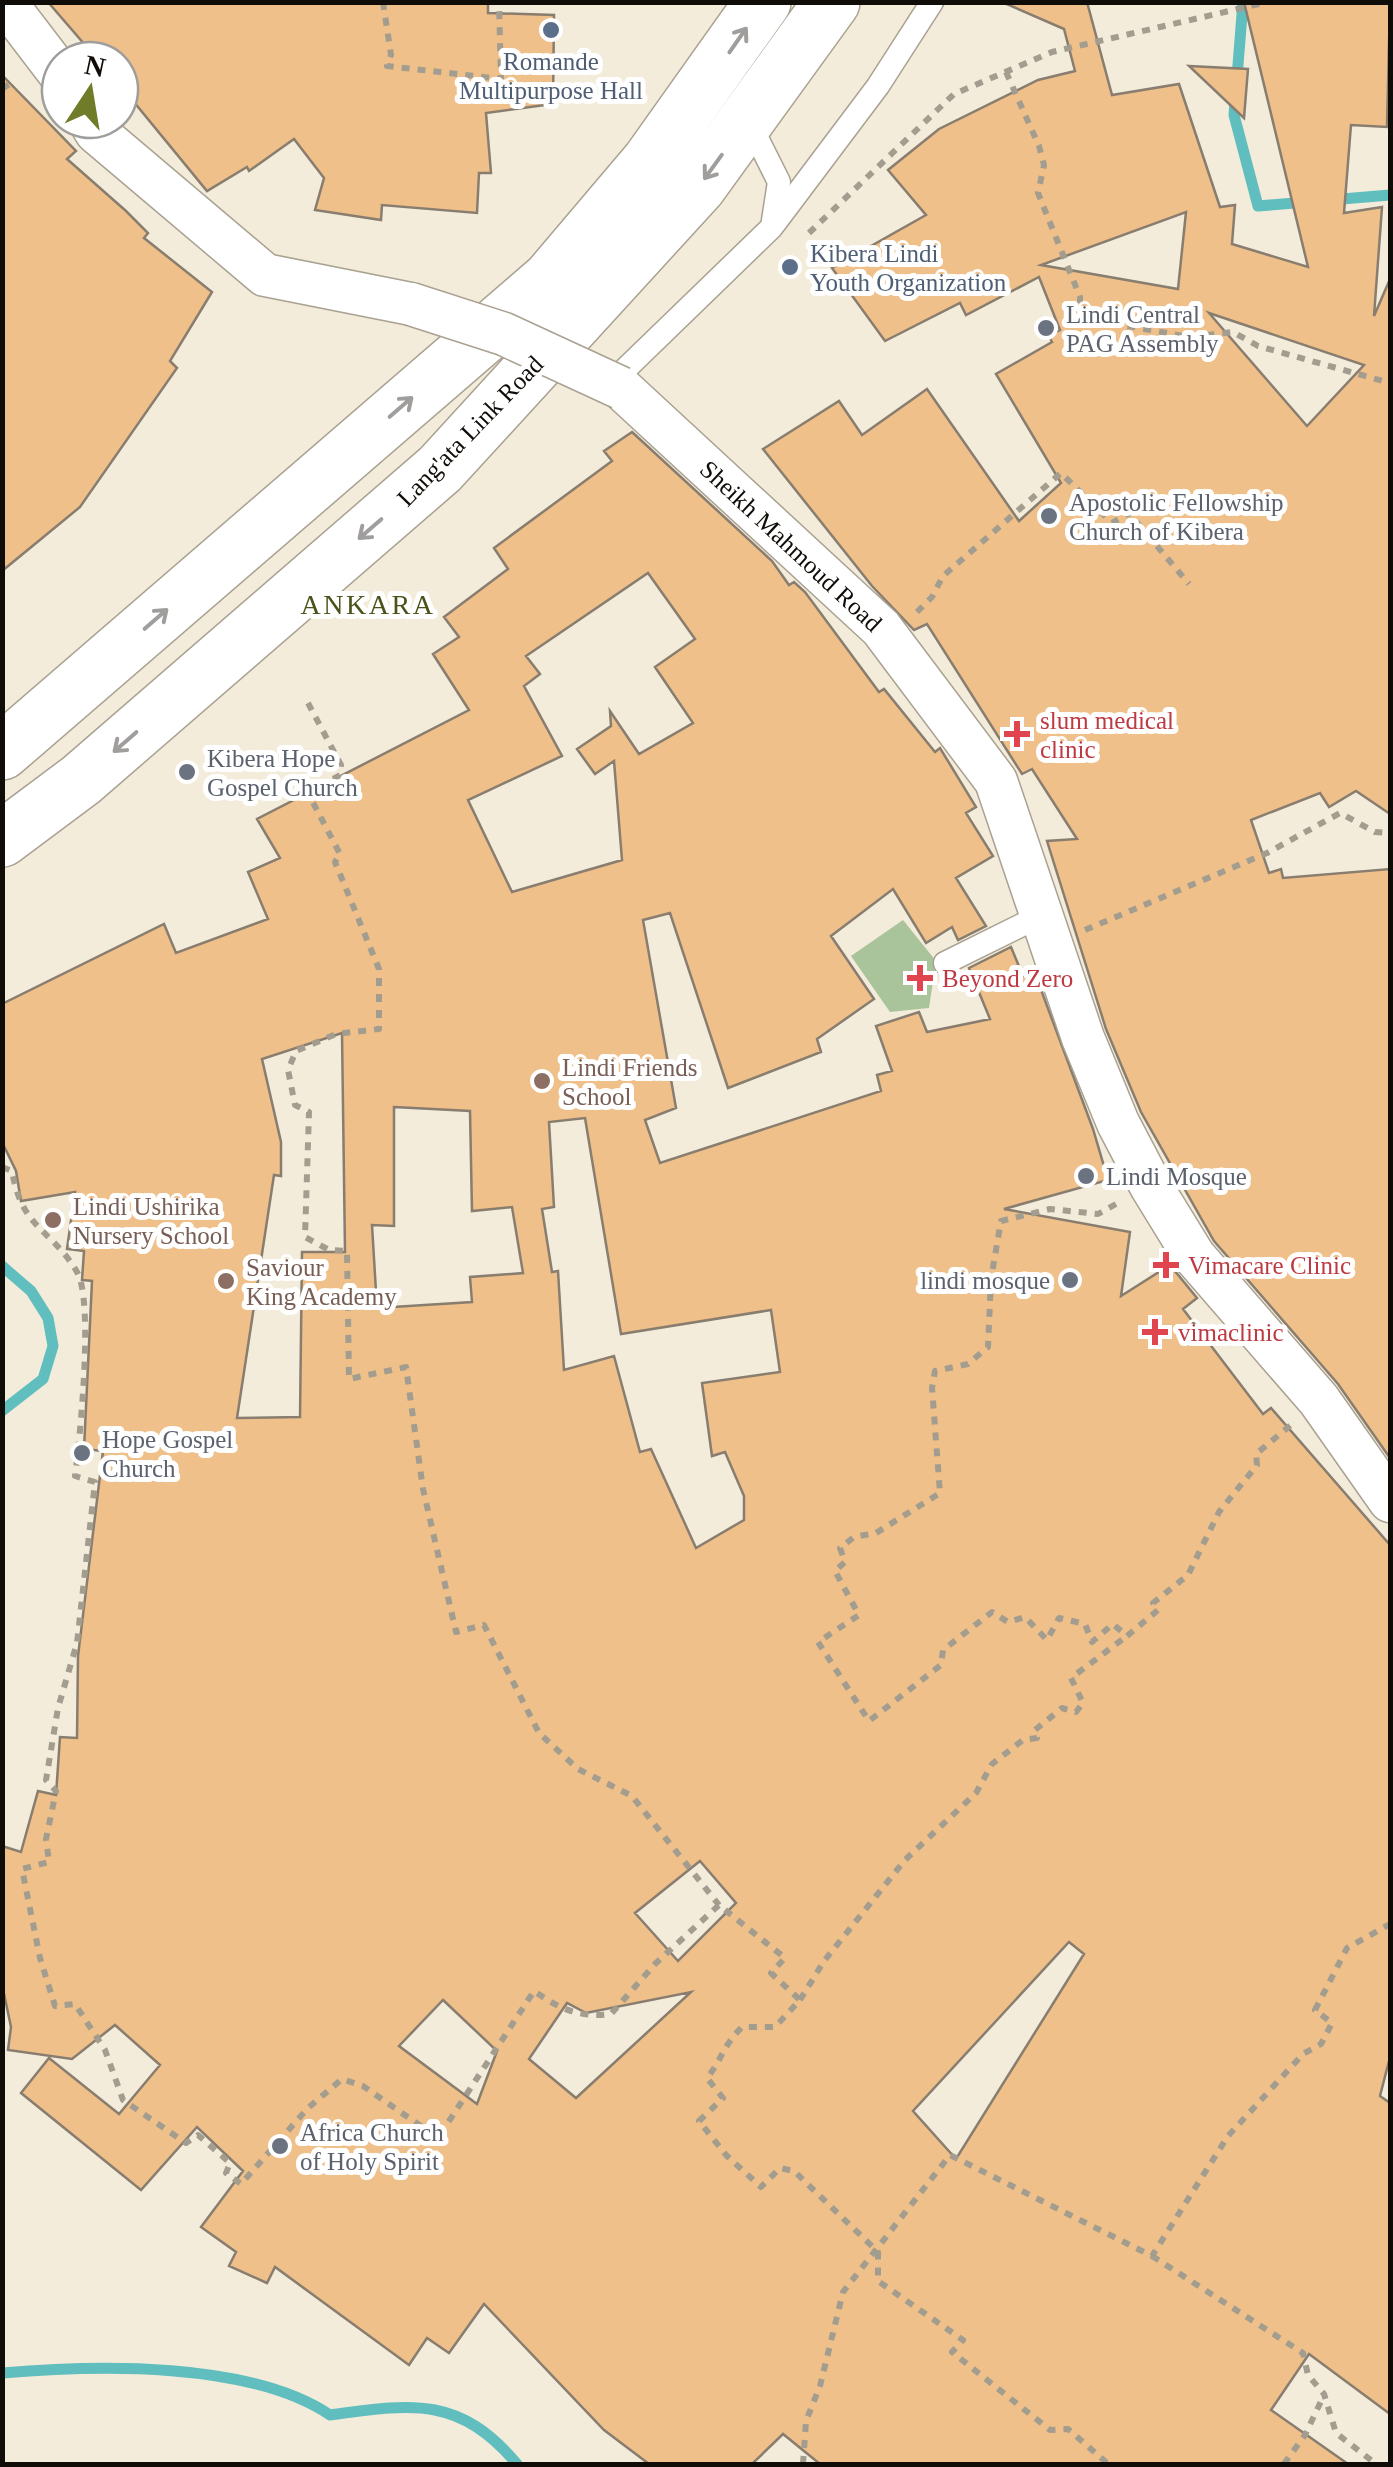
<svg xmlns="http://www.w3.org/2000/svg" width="1393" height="2467" font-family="Georgia,serif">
	<rect width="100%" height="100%" fill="#f4ecda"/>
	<polygon fill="#a9c39b" points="903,920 936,961 929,1008 890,1012 851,956"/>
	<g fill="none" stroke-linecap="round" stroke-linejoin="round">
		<g stroke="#60bebf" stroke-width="11">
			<polyline points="1243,2 1234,115 1258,206 1307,202"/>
			<polyline points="1330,200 1390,195"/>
			<polyline points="2,1266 31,1291 48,1318 53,1346 43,1379 2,1411"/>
			<path d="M 2,2373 C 96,2365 250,2361 330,2415 C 411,2404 459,2395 517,2464"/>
		</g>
	</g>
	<g fill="#efc089" stroke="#887d6f" stroke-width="2.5" fill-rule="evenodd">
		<polygon points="48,2 488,2 488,13 554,15 553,104 486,113 491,173 479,173 477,213 382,205 381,220 315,210 324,178 294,139 249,171 247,167 207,191 120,85 120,60 98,60"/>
		<path d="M 1002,2 L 1087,2 L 1112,95 L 1179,84 L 1220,207 L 1235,205 L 1232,244 L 1308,267 L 1244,2 L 1390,2 L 1387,127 L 1351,125 L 1344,213 L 1382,207 L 1374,316 L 1390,279 L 1390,814 L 1356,791 L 1329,807 L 1320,793 L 1251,820 L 1269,873 L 1281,869 L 1283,878 L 1390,869 L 1390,1458 L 1338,1384 L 1214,1241 L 1141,1112 L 1106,1029 L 1047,841 L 1077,839 L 1032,769 L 1022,774 L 927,624 L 914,630 L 872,586 L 763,449 L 839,401 L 862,435 L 927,389 L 1019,521 L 1061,483 L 996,374 L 1052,342 L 1049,336 L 1060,330 L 1039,277 L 966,315 L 960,303 L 885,341 L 832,268 L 926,215 L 888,170 L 939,129 L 1038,80 L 1075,71 L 1064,29 ZM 1186,212 L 1178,289 L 1041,265 ZM 1209,313 L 1364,365 L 1307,426 Z"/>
		<polygon points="1189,66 1248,69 1244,118"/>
		<polygon points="2,75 76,151 67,159 126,211 148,233 144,238 212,292 170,361 177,368 80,507 2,571"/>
		<path d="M 632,432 L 772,561 L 789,585 L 794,582 L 805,592 L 879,692 L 884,689 L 935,752 L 940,748 L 976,807 L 966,813 L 993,856 L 956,878 L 986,926 L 958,940 L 952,927 L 926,943 L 893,889 L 831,936 L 874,999 L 817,1039 L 821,1052 L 728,1088 L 670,913 L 643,920 L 676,1108 L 645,1120 L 660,1163 L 881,1091 L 877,1075 L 892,1071 L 876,1026 L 919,1012 L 927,1032 L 990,1019 L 969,968 L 1011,947 L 1023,976 L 1034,971 L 1093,1129 L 1108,1180 L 1004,1209 L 1130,1232 L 1121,1296 L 1170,1265 L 1197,1298 L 1183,1309 L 1263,1414 L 1271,1408 L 1390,1545 L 1390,2057 L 1380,2096 L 1390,2103 L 1390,2414 L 1309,2354 L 1271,2410 L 1348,2464 L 820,2464 L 783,2434 L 752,2464 L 649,2464 L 604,2430 L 484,2304 L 449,2353 L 427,2338 L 409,2365 L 275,2267 L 267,2283 L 229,2266 L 236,2252 L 201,2227 L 243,2171 L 197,2127 L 141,2190 L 21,2093 L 49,2058 L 119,2114 L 160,2065 L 115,2025 L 72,2059 L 8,2050 L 11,2027 L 2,1984 L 2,1846 L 21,1852 L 38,1791 L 56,1795 L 60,1737 L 77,1738 L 78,1656 L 103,1451 L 84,1449 L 92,1281 L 82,1280 L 84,1251 L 67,1249 L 75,1192 L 21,1201 L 16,1171 L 2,1142 L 2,1004 L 164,924 L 176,953 L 268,919 L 248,872 L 280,858 L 257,819 L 469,710 L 433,654 L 459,637 L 444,617 L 508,569 L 494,548 L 612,461 L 604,451 ZM 648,573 L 695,639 L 655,667 L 693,723 L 639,754 L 610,711 L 611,726 L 577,749 L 595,774 L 614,761 L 622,860 L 512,892 L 468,800 L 562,756 L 524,686 L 540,674 L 526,656 ZM 342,1033 L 345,1252 L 302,1252 L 300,1417 L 237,1418 L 274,1175 L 281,1176 L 281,1142 L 262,1059 ZM 394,1107 L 470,1111 L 472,1211 L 512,1207 L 523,1273 L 470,1277 L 472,1302 L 377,1308 L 372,1225 L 394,1226 ZM 585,1118 L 621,1334 L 771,1310 L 780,1372 L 702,1383 L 712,1456 L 725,1452 L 744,1496 L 744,1520 L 696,1548 L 651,1449 L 640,1452 L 614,1356 L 564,1370 L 558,1271 L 552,1272 L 542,1209 L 554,1207 L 549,1122 ZM 700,1861 L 736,1903 L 678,1961 L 635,1913 ZM 1069,1942 L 1084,1954 L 956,2159 L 913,2111 ZM 691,1992 L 576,2098 L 529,2059 L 567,2003 L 586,2013 ZM 443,2000 L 497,2051 L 477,2104 L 399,2046 Z"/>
	</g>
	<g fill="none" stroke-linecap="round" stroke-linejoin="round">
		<g stroke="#a9a191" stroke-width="25">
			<g id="service">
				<polyline points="775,223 878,86 932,2"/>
				<polyline points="611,383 772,227 779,182 749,122"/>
				<polyline points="945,963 1042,915"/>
			</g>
		</g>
		<g stroke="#a9a191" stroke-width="45">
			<g id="minor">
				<polyline points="5,2 60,74"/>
				<polyline points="89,120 96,132 265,275 411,304"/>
				<polyline points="621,388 881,628 996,781 1083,1038 1118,1123 1151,1186 1194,1256 1319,1400 1390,1501"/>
			</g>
		</g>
		<g stroke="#a9a191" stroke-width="58">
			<g id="secondary">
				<polyline points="2,752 550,279 650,161 763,2"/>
				<polyline points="2,839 81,780 440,469 698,187 832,2"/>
			</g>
		</g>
		<g stroke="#a39d8f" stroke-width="6" stroke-dasharray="8 8" stroke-linecap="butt">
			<polyline points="383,2 391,55 387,66 501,79 499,2"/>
			<polyline points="1006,72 1039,146 1044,165 1038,193 1080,297 1080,309 1122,325 1189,337 1233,332 1258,346 1390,383"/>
			<polyline points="2,89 15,80"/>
			<polyline points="809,233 954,94 1052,52 1268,2"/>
			<polyline points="917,612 932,597 943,576 1061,473 1112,523 1129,513 1189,584"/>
			<polyline points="308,703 341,765 340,775 308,793 340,854 335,862 379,969 379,1029 336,1034 296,1051 288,1070 295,1105 309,1112 305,1237 329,1250 347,1251 349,1379 406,1367 423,1489 456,1632 484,1625 539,1733 578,1769 632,1796 719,1905"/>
			<polyline points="1085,930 1267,853 1340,813 1375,832 1390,833"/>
			<path d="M 2,1167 L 12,1171 C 22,1230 51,1228 77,1272 C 94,1301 80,1437 75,1476 L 95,1482 L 77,1643 L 58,1708 L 46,1780 L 56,1791 L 46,1839 L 49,1862 L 22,1869 L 40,1958 L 55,2006 L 75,2004 L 105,2050 L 123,2100 L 186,2143 L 198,2135 L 230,2163 L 226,2173 L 241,2184 L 308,2108 L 342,2079 L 363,2086 L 438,2138 L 534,1991 C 560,2009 579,2018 611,2014 L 655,1964 L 719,1905 L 785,1958 L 771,1973 L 800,2000 L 775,2027 L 742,2027 C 722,2047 723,2058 707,2078 L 723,2098 L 699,2121 L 726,2155 L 761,2187 L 780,2168 L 794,2171 L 878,2252 L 878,2281 L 963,2340 L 952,2352 L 1050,2430 L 1068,2429 L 1108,2464"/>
			<polyline points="1116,1204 1098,1214 1050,1209 1001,1221 991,1279 988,1347 968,1364 935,1371 932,1388 940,1493 876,1533 854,1537 840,1548 845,1562 835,1571 859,1615 818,1642 869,1721 941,1665 943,1650 992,1612 1008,1622 1025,1617 1047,1640 1059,1618 1085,1624 1092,1642 1113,1624 1127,1636 1158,1610 1153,1603 1188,1575 1219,1512 1257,1465 1256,1454 1292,1424"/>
			<polyline points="800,2000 824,1961 905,1860 976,1793 992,1764 1023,1740 1037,1738 1035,1730 1062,1708 1076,1712 1083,1703 1071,1678 1127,1636"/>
			<polyline points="1152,2256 1303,2353 1308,2375 1324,2394 1336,2433 1376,2464"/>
			<polyline points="803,2464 806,2421 820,2386 843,2292 950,2155 1152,2256 1228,2136 1303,2054 1321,2044 1332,2023 1315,2010 1347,1948 1390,1924"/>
			<polyline points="1284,2464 1305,2435 1324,2395"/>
		</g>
		<use href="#service" stroke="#fff" stroke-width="22"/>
		<use href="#minor" stroke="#fff" stroke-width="42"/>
		<use href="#secondary" stroke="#fff" stroke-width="55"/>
		<g stroke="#a9a191" stroke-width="45" stroke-linecap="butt">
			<polyline id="minor-bridge" points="411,304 504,334 621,388"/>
		</g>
		<use href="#minor-bridge" stroke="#fff" stroke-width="42"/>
	</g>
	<defs><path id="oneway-shaft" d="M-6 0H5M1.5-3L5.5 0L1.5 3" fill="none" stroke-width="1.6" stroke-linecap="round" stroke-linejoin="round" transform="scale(2.5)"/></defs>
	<g stroke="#9f9e9c">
		<use href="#oneway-shaft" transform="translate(738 40) rotate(-55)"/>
		<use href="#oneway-shaft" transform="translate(713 167) rotate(126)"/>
		<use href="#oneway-shaft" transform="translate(401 407) rotate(-41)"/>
		<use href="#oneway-shaft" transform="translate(370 529) rotate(139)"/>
		<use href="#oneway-shaft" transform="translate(156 619) rotate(-41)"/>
		<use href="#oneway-shaft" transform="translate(125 742) rotate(139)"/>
	</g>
	<g fill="#5c6f8a" stroke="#fff" stroke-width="4">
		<circle cx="551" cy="30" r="10"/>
		<circle cx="790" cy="267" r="10"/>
	</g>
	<g fill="#6b7280" stroke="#fff" stroke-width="4">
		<circle cx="1046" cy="328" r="10"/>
		<circle cx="1049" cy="516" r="10"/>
		<circle cx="187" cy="772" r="10"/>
		<circle cx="1086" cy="1176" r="10"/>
		<circle cx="1070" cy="1280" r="10"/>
		<circle cx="82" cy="1453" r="10"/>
		<circle cx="280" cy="2146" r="10"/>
	</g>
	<g fill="#e0444e" stroke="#fff" stroke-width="4">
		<path d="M1012 719h10v10h10v10h-10v10h-10v-10h-10v-10h10z"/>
		<path d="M915 963h10v10h10v10h-10v10h-10v-10h-10v-10h10z"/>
		<path d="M1161 1250h10v10h10v10h-10v10h-10v-10h-10v-10h10z"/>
		<path d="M1150 1317h10v10h10v10h-10v10h-10v-10h-10v-10h10z"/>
	</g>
	<g fill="#8d6e63" stroke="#fff" stroke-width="4">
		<circle cx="542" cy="1081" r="10"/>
		<circle cx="53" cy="1220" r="10"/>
		<circle cx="226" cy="1281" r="10"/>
	</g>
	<g text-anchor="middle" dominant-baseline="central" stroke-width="10" stroke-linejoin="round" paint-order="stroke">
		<g font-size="25" fill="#4e5e75" stroke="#fff">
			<text x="551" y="61">Romande<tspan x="551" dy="29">Multipurpose Hall</tspan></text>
			<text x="810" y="253" text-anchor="start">Kibera Lindi<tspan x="810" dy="29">Youth Organization</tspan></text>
		</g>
		<g font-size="25" fill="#5b616d" stroke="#fff" text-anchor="start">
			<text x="1066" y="314">Lindi Central<tspan x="1066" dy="29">PAG Assembly</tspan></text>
			<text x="1069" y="502">Apostolic Fellowship<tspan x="1069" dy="29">Church of Kibera</tspan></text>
			<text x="207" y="758">Kibera Hope<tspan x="207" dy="29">Gospel Church</tspan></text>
			<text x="1106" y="1176">Lindi Mosque</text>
			<text x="1050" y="1280" text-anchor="end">lindi mosque</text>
			<text x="102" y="1439">Hope Gospel<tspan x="102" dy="29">Church</tspan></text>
			<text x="300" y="2132">Africa Church<tspan x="300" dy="29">of Holy Spirit</tspan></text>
		</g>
		<g font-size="25" fill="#100d08" stroke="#fff">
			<text transform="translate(470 431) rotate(-46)">Lang'ata Link Road</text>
			<text transform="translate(791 546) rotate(43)">Sheikh Mahmoud Road</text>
		</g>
		<g font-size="25" fill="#be3a42" stroke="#fff" text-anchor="start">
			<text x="1040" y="720">slum medical<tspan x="1040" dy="29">clinic</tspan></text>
			<text x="942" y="978">Beyond Zero</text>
			<text x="1188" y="1265">Vimacare Clinic</text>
			<text x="1178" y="1332">vimaclinic</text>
		</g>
		<g font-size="25" fill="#785e54" stroke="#fff" text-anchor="start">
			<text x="562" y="1067">Lindi Friends<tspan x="562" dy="29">School</tspan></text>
			<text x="73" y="1206">Lindi Ushirika<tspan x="73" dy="29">Nursery School</tspan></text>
			<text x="246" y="1267">Saviour<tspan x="246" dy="29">King Academy</tspan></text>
		</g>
		<g font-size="28" letter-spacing="2.5" fill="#4b531a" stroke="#fff">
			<text x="368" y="604">ANKARA</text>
		</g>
	</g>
	<rect width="1393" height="2467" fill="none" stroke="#100d08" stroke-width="10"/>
	<g transform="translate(90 90) rotate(12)"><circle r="48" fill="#ffffff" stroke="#9f9e9c" stroke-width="2.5"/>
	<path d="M0-8L18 38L0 25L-18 38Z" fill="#707c28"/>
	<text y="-15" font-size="28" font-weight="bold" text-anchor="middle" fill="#100d08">N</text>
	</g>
</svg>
